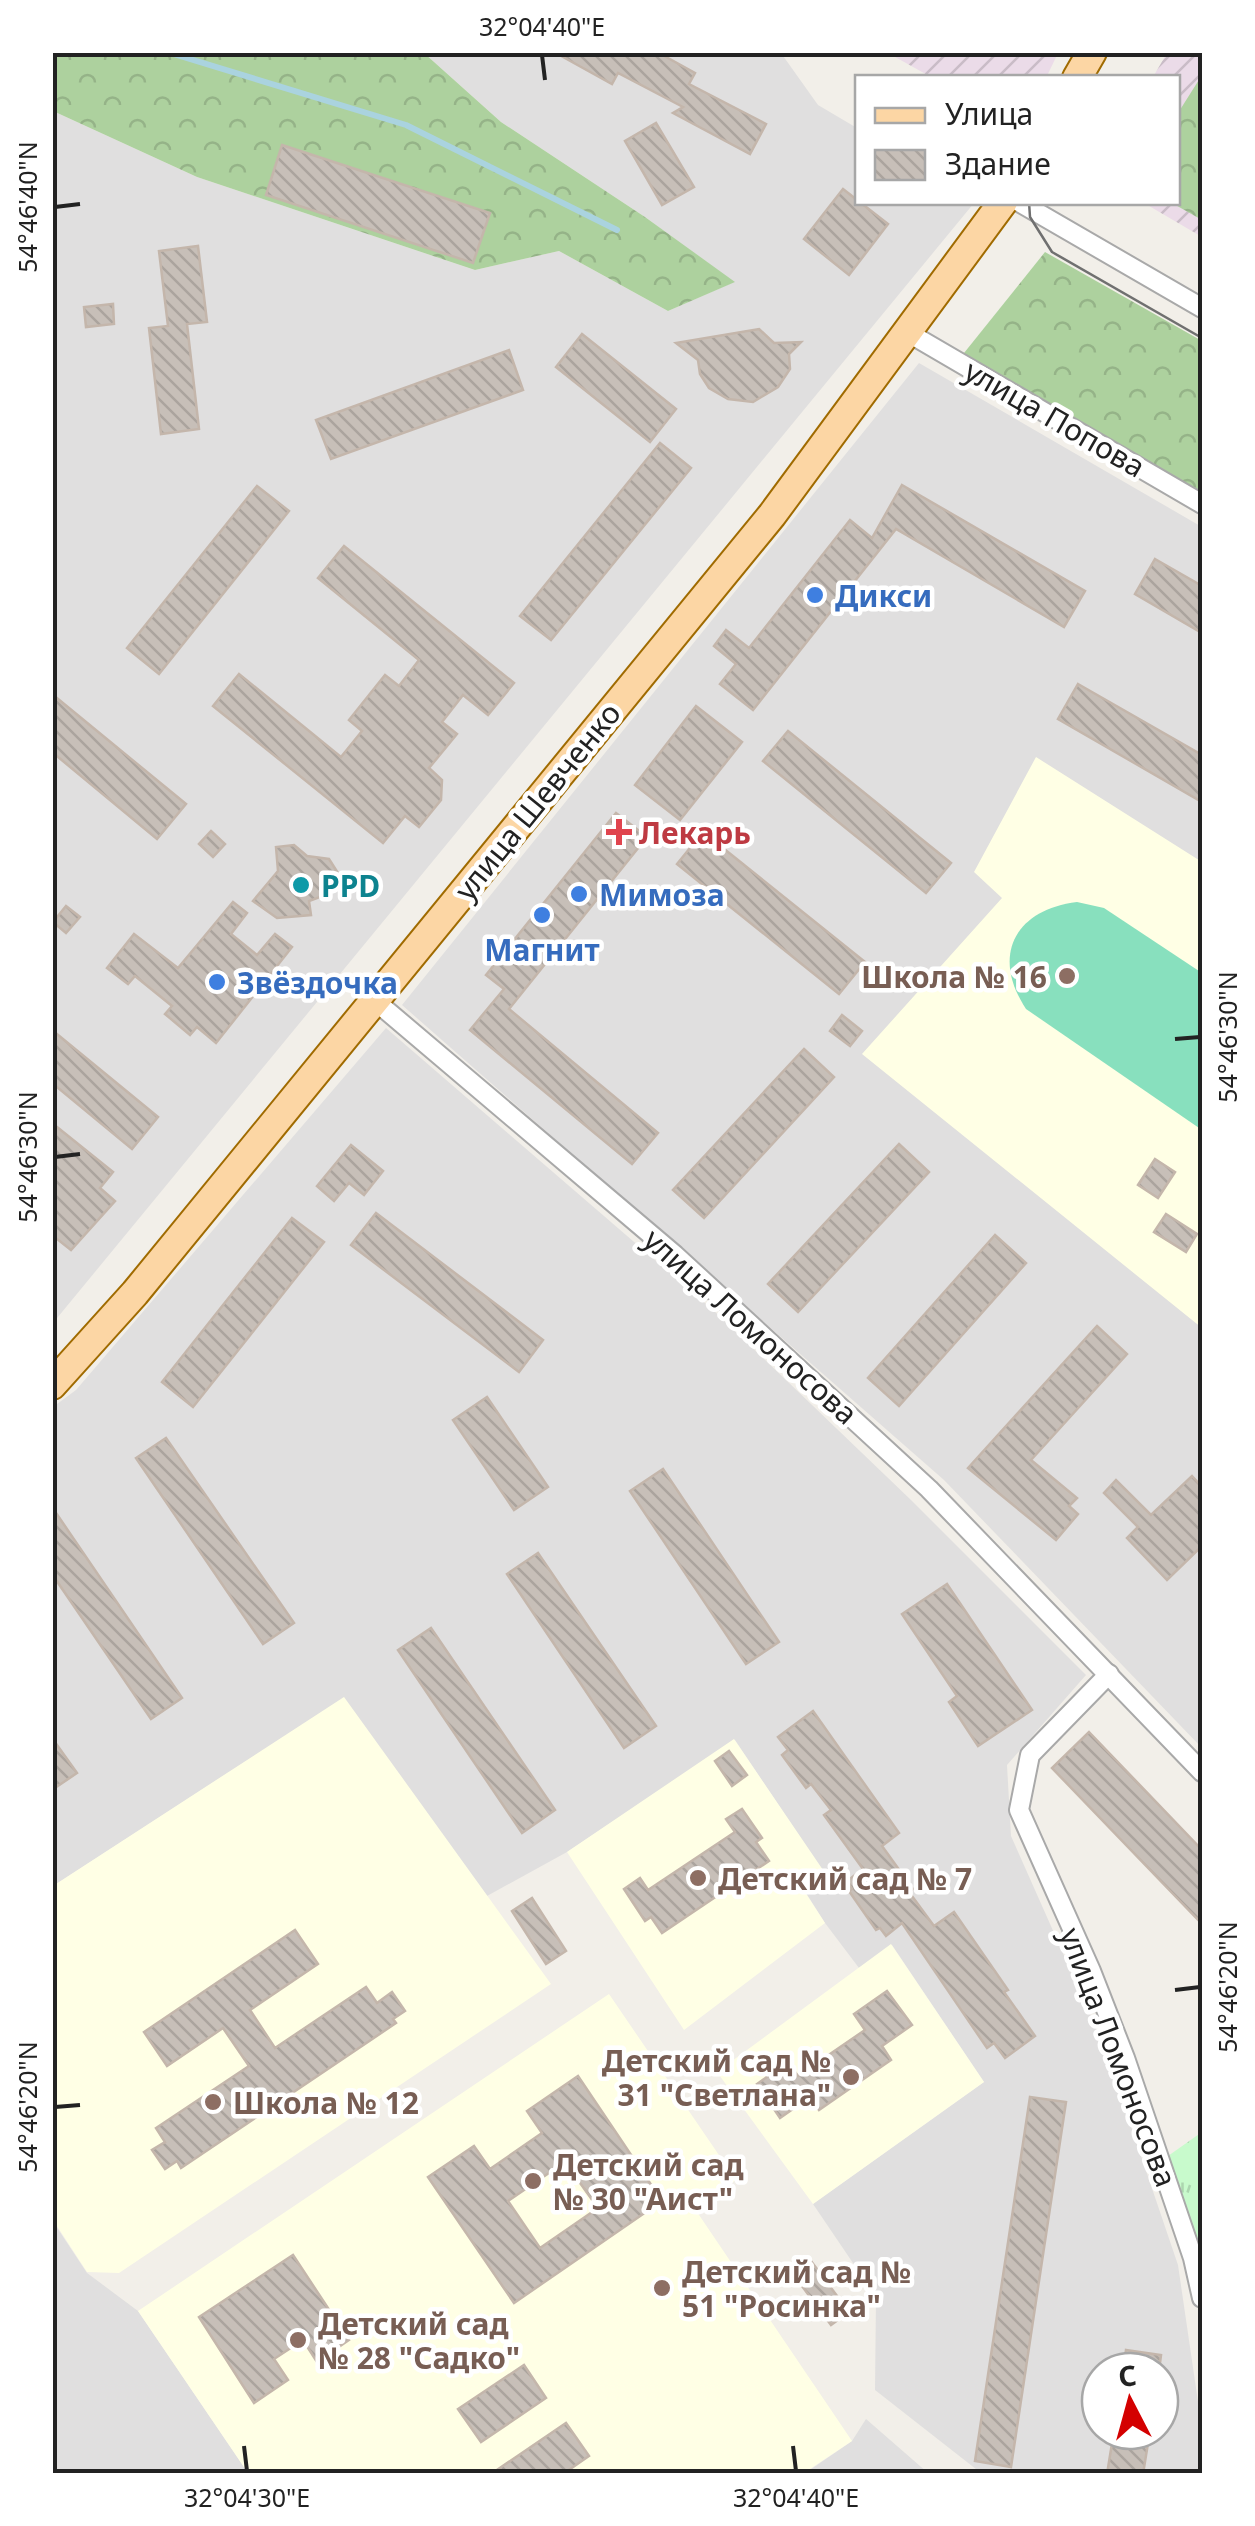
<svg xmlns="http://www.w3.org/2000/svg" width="1255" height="2526" font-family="'Noto Sans',sans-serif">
	<defs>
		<pattern id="industrial-furrows" width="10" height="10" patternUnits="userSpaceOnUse" patternTransform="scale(2.5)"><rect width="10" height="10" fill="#ebdbe8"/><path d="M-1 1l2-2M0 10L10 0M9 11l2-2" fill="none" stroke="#c9bcc7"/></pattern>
		<pattern id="forest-crowns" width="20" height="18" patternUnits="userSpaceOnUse" patternTransform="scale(2.5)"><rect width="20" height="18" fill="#add19e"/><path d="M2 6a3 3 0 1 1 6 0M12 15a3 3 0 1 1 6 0" fill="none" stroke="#95b388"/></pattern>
		<pattern id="park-tufts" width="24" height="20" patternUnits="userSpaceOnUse" patternTransform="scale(2.5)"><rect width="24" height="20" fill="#c8facc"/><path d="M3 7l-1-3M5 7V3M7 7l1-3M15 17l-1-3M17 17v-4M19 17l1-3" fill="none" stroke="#acd6af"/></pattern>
		<pattern id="building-back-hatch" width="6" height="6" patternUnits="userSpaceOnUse" patternTransform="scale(2.5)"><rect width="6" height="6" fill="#c7bfb8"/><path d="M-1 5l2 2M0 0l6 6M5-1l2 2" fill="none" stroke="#aba49e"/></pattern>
	</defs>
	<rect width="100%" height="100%" fill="#f2efe9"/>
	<g fill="#e0dfdf" fill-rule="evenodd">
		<polygon points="424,53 781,53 818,105 857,128 858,202 974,203 53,1323 53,111 197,177 475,270 559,251 668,311 734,282 645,217 501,122"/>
		<polygon points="919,363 1202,527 1202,1748 944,1480 402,1005"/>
		<path d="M 386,1028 L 713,1310 L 911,1500 L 1086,1675 L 1007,1765 L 1011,1836 L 1102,2041 L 1178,2265 L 1202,2429 L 1202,2473 L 981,2473 L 875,2390 L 876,2297 L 813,2204 L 984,2082 L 892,1945 L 859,1968 L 825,1923 L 801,1885 L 822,1870 L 735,1740 L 567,1852 L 487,1896 L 344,1698 L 53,1886 L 53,1407 L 76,1390 ZM 1100,2371 L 1160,2371 L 1160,2431 L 1100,2431 Z"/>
		<polygon points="52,2220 87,2273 138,2311 248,2473 53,2473"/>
		<polygon points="866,2419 928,2473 804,2474 852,2441"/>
	</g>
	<g fill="url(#industrial-furrows)">
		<polygon points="888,53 1058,53 1046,78 931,77"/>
		<polygon points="1167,53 1202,53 1202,237 1144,203 1178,202 1178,78 1153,77"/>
	</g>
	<g fill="#ffffe5">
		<polygon points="1036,757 1202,862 1202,1328 862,1054 1002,898 974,872"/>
		<polygon points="344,1697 551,1984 119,2273 87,2272 53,2220 53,1886"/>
		<polygon points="734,1739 823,1870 801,1886 825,1923 684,2030 567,1852"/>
		<polygon points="891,1944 984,2082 813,2204 717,2072"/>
		<polygon points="609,1994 736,2180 695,2209 852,2441 804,2473 248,2473 138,2311"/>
	</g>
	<g fill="url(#forest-crowns)">
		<polygon points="53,53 424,53 501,122 645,217 735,282 668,311 559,251 475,270 197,177 53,111"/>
		<polygon points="1202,75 1202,220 1172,203 1178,202 1178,113"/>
		<polygon points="1045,252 1202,341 1202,500 960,358"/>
	</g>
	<polygon fill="url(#park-tufts)" points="1202,2132 1202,2271 1168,2156"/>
	<path fill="#88e0be" d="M 1077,902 L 1104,908 L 1202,973 L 1202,1130 L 1026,1009 C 991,956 1014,910 1077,902 Z"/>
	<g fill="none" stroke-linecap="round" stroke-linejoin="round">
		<polyline stroke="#aad3df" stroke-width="6" points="167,52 406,125 617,230"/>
	</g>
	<g fill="url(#building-back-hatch)" stroke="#c4b6ab" stroke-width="2.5" fill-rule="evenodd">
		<polygon points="554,52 657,52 695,73 689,84 766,124 750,154 673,113 683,107 618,73 612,84"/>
		<polygon points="656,123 694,187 662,205 625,141"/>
		<polygon points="282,145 490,213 473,263 266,195"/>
		<polygon points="843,189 888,224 849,275 804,239"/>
		<polygon points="198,246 207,322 187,324 199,429 161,434 149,328 168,326 159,251"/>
		<polygon points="113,304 114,324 86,327 84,307"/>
		<polygon points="759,329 774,343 801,342 789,354 790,369 778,387 753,402 728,399 709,388 700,374 698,360 676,343"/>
		<polygon points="582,334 676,409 650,442 556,367"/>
		<polygon points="509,350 523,390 331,459 316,420"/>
		<polygon points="660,443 691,468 551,640 520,616"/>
		<polygon points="902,485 1085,591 1064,627 896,529 753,710 720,684 736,664 714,646 726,630 749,648 850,520 872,538"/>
		<polygon points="257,486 289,511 159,674 127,648"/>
		<polygon points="344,546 514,683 488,715 463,695 442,722 457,734 429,768 442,780 441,800 419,827 405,816 383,843 213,706 239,674 341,757 362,731 349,720 385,675 399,686 419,660 318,578"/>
		<polygon points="1155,559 1202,586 1202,633 1135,594"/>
		<polygon points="1078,684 1202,755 1202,802 1058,719"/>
		<polygon points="52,694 186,804 157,839 52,752"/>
		<polygon points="696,706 742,742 680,820 635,785"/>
		<polygon points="788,731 951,863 926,893 763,761"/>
		<polygon points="616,813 647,837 509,1009 658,1133 632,1164 470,1030 504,989 486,975"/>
		<polygon points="211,831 225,844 213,857 199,844"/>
		<polygon points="703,832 865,962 839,994 677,864"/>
		<polygon points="294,845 307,856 329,859 338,873 337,881 328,894 309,901 311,915 277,918 253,901 278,871 276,847"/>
		<polygon points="233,902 247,913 231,934 257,955 275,934 292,947 216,1043 197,1027 190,1035 165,1014 172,1006 135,976 128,984 107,968 134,934 178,968"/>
		<polygon points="66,906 80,917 66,933 53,922"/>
		<polygon points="842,1015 862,1031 850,1046 830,1031"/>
		<polygon points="52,1030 158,1117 132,1149 52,1083"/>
		<polygon points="804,1049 834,1077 704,1218 673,1190"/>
		<polygon points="52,1123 113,1172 100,1188 115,1201 71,1250 52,1235"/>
		<polygon points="899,1144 929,1172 798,1312 768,1284"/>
		<polygon points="351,1145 383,1171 364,1195 349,1183 334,1201 317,1186"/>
		<polygon points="1155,1159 1175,1172 1158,1198 1138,1185"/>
		<polygon points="376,1213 543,1340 519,1372 351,1245"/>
		<polygon points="1166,1214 1197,1234 1186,1252 1154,1232"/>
		<polygon points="292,1218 324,1242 193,1407 162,1382"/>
		<polygon points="995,1235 1026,1263 899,1406 868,1378"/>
		<polygon points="1097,1326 1127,1354 1031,1460 1077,1498 1069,1506 1078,1514 1056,1540 968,1468"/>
		<polygon points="487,1397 548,1487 514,1510 453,1420"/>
		<polygon points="166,1438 294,1623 263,1644 136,1458"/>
		<polygon points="663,1469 779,1642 746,1664 630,1491"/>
		<polygon points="1192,1476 1202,1487 1202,1546 1167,1580 1127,1538 1138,1527 1104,1493 1116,1480 1151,1515"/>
		<polygon points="52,1507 182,1698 151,1719 52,1574"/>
		<polygon points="538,1553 656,1726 624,1748 507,1574"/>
		<polygon points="947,1584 1032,1710 978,1746 949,1702 957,1696 902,1614"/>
		<polygon points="431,1628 555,1810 522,1833 398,1650"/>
		<polygon points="813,1711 899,1833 882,1846 913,1889 909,1892 934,1926 954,1912 1008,1990 1004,1992 1035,2036 1005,2058 994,2043 987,2048 902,1923 886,1936 880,1928 876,1930 849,1891 852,1889 847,1881 863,1869 824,1815 831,1810 811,1784 806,1788 782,1755 788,1750 778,1737"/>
		<polygon points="1089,1732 1202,1850 1202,1924 1052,1768"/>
		<polygon points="52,1738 77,1773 52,1790"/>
		<polygon points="729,1751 747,1775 732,1786 715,1761"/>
		<polygon points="742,1809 762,1838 756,1842 769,1861 662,1933 651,1917 645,1921 624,1889 640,1878 648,1890 735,1832 726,1819"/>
		<polygon points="532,1898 566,1951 546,1964 512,1911"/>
		<polygon points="295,1930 318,1964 250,2010 275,2048 366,1987 377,2003 392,1992 405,2011 393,2019 396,2023 181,2168 177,2161 165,2169 152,2150 165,2142 156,2128 249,2066 223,2028 167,2066 144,2032"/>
		<polygon points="887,1991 912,2025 882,2046 891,2060 819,2110 810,2097 780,2118 757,2084 788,2062 798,2076 865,2030 854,2014"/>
		<path d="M 578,2076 L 662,2201 L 514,2303 L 428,2177 L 474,2146 L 490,2169 L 542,2133 L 527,2111 ZM 565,2162 L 598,2208 L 540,2248 L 508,2201 Z"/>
		<polygon points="1030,2097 1066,2102 1011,2467 975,2461"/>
		<polygon points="293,2255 349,2340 317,2362 303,2340 274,2359 288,2380 254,2403 199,2317"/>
		<polygon points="811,2261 849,2312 831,2325 793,2274"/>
		<polygon points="1126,2350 1161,2355 1159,2371 1123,2371"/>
		<polygon points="524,2365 546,2398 481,2442 458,2409"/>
		<polygon points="566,2423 589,2456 563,2474 491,2474"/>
		<polygon points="1114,2431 1150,2431 1143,2474 1107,2474"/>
	</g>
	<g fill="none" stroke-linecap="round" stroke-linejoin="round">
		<g stroke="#a9a9a9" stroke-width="22">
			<g id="street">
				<polyline points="1019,202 1202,308"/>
				<polyline points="907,332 1202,504"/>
				<polyline points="373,999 675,1255 929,1489 1202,1772"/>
				<polyline points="1109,1674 1030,1755 1019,1810 1091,1971 1125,2058 1193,2258 1202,2298"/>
			</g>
		</g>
		<g stroke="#a06b00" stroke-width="32">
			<g id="primary">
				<polyline points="1077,78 1092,52"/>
				<polyline points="52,1385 135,1293 772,515 1003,202"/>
			</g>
		</g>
		<use href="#street" stroke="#fff" stroke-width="18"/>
		<use href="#primary" stroke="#fcd6a4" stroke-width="28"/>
		<polyline stroke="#707070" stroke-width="2.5" points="1029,202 1030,217 1052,252 1202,338"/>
	</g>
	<path fill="none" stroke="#222" stroke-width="4" d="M 542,55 L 545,80M 55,207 L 80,204M 1175,1039 L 1200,1037M 55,1157 L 80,1154M 1175,1990 L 1200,1987M 55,2107 L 80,2105M 244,2446 L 247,2471M 793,2446 L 796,2471"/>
	<g fill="#3f7fe0" stroke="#fff" stroke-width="4">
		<circle cx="815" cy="595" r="10"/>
		<circle cx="579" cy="894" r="10"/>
		<circle cx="542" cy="915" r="10"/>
		<circle cx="217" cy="982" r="10"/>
	</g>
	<path fill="#e0444e" stroke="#fff" stroke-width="4" d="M614 817h10v10h10v10h-10v10h-10v-10h-10v-10h10z"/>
	<circle fill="#0f9aa8" stroke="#fff" stroke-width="4" cx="301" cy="885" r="10"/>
	<g fill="#8d6e63" stroke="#fff" stroke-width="4">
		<circle cx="1067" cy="976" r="10"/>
		<circle cx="698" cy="1878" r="10"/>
		<circle cx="851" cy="2077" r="10"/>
		<circle cx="213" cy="2102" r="10"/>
		<circle cx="533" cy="2181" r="10"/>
		<circle cx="662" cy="2288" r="10"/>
		<circle cx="298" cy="2340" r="10"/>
	</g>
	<g text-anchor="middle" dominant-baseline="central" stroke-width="9" stroke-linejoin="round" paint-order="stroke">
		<g font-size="30" fill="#222" stroke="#fff">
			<text transform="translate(1055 418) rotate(30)">улица Попова</text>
			<text transform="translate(537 801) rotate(-51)">улица Шевченко</text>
			<text transform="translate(751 1326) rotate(42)">улица Ломоносова</text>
			<text transform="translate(1119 2057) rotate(69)">улица Ломоносова</text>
		</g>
		<g font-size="30" font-weight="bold" fill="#366cbe" stroke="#fff" text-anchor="start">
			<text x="835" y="595">Дикси</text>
			<text x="599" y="894">Мимоза</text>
			<text x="542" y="949" text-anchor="middle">Магнит</text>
			<text x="237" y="982">Звёздочка</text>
		</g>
		<g font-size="30" font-weight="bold" fill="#be3a42" stroke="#fff" text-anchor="start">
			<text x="639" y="832">Лекарь</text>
		</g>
		<g font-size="30" font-weight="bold" fill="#0d838f" stroke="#fff" text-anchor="start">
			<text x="321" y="885">PPD</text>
		</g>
		<g font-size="30" font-weight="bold" fill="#785e54" stroke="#fff" text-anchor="start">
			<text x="1047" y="976" text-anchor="end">Школа № 16</text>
			<text x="718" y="1878">Детский сад № 7</text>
			<text x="831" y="2060" text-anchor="end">Детский сад №<tspan x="831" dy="34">31 "Светлана"</tspan></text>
			<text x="233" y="2102">Школа № 12</text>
			<text x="553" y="2164">Детский сад<tspan x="553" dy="34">№ 30 "Аист"</tspan></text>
			<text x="682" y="2271">Детский сад №<tspan x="682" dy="34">51 "Росинка"</tspan></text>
			<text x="318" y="2323">Детский сад<tspan x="318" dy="34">№ 28 "Садко"</tspan></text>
		</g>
	</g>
	<rect width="1255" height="2526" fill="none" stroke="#ffffff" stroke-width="110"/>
	<rect x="855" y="75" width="325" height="130" fill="#ffffff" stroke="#a7a7a7" stroke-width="2.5"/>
	<rect x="875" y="108" width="50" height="15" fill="#fcd6a4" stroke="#a7a7a7" stroke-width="2.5"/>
	<text x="945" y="125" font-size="30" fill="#222222">Улица</text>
	<rect x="875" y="150" width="50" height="30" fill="url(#building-back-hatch)" stroke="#a7a7a7" stroke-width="2.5"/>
	<text x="945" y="175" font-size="30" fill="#222222">Здание</text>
	<g transform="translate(1130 2401) rotate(354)"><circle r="48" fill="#ffffff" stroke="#a7a7a7" stroke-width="2.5"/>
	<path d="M0-8L18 38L0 25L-18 38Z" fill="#d40000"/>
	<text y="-15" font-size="28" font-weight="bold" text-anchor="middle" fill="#222222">С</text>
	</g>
	<rect x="55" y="55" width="1145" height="2416" fill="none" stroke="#222" stroke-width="4"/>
	<g font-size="25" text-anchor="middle" fill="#222">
		<text x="542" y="36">32°04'40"E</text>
		<text transform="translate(28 207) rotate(-90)" y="9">54°46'40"N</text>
		<text transform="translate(1228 1037) rotate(-90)" y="9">54°46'30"N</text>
		<text transform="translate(28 1157) rotate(-90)" y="9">54°46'30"N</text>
		<text transform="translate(1228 1987) rotate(-90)" y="9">54°46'20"N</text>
		<text transform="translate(28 2107) rotate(-90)" y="9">54°46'20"N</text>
		<text x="247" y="2507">32°04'30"E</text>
		<text x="796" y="2507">32°04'40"E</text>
	</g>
</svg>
